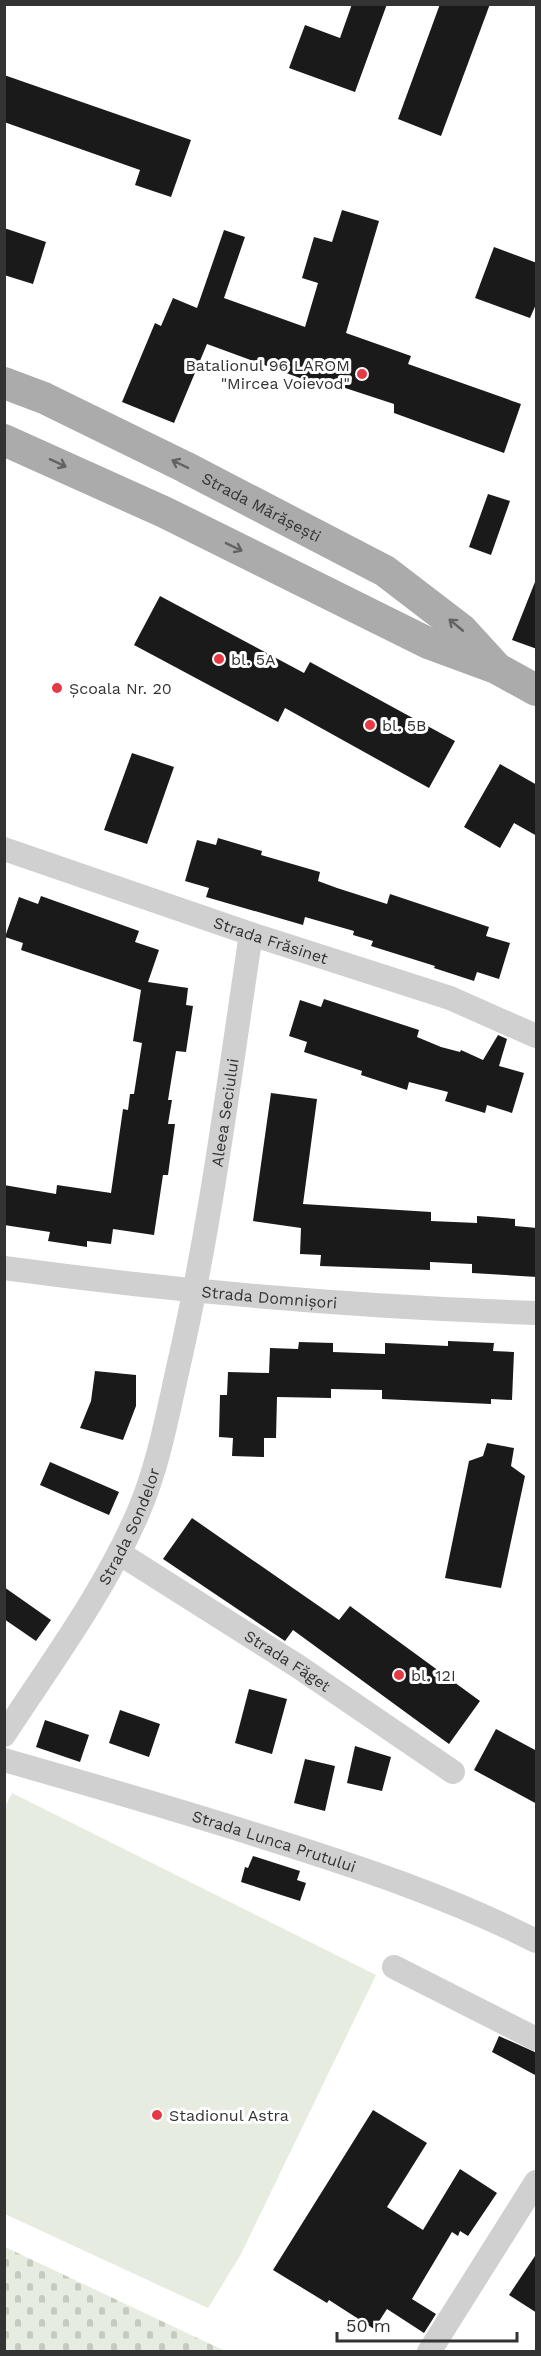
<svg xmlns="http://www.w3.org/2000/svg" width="541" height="2356" font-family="'Work Sans',sans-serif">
	<defs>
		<pattern id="cemetery-stones" width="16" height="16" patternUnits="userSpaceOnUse" patternTransform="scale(1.5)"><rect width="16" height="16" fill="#e6ecdf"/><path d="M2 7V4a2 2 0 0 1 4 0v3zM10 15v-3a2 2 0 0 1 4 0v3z" fill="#c6cbc0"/></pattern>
	</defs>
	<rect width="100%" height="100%" fill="#fff"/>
	<polygon fill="url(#cemetery-stones)" points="5,2247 225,2351 5,2351"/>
	<polygon fill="#e6ecdf" points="12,1793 376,1975 240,2256 208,2308 5,2214 4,1809"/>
	<g fill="#1a1a1a">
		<polygon points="352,4 387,4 355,92 289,68 305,25 340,38"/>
		<polygon points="440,4 490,4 441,136 398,119"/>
		<polygon points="4,75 191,140 171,197 135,185 140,170 4,122"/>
		<polygon points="342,210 379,221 346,333 411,356 408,364 521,404 504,453 394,413 394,404 333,384 330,389 207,344 174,423 122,402 155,323 161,326 173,298 197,308 224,230 245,237 224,298 305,327 318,283 302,278 314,237 332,242"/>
		<polygon points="4,228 46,242 33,284 4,275"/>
		<polygon points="494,247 537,263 537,302 530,318 475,298"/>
		<polygon points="488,494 510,501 491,555 469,547"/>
		<polygon points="535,582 537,582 537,649 512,640"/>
		<polygon points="160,596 304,673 310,662 455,741 429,788 285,708 278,722 134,645"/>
		<polygon points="132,753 174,767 147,844 104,830"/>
		<polygon points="500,764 537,785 537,836 514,823 500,848 464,827"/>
		<polygon points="218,838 262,851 261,855 320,872 318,881 337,888 387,904 390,894 489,927 486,936 510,943 499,979 477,972 474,981 434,968 435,966 371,946 373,941 353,935 354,931 305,917 303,925 206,897 209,888 185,881 197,840 216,845"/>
		<polygon points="41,896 139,931 135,942 159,950 148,982 188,988 186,1005 193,1006 186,1052 176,1051 168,1100 172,1100 168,1124 175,1124 168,1175 163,1175 154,1235 113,1229 111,1244 87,1241 87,1247 48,1241 50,1232 4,1225 4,1185 56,1194 57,1185 111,1193 123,1109 128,1110 130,1094 134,1094 142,1043 133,1041 141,990 21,950 23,943 5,937 19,897 38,904"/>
		<polygon points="324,999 419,1030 417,1037 441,1047 460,1052 461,1050 483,1060 498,1035 507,1039 499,1066 524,1073 512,1113 487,1105 485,1113 445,1101 448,1092 409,1082 407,1090 361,1075 362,1071 304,1052 307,1042 289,1036 300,1000 321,1007"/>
		<polygon points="271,1093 317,1099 303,1204 431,1212 431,1221 477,1223 477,1216 515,1219 515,1226 537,1228 537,1277 472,1273 472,1264 430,1262 430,1270 320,1266 321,1255 300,1254 301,1228 253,1221"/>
		<polygon points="448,1341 494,1343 493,1351 514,1352 512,1400 491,1399 491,1404 382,1399 382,1390 331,1389 331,1398 277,1397 276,1438 264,1438 264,1457 232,1456 233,1438 219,1437 220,1395 227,1395 228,1372 269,1373 270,1348 298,1349 299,1342 333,1343 333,1352 385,1354 385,1343 448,1346"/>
		<polygon points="95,1371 136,1375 136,1406 123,1440 80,1428 91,1401"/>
		<polygon points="487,1443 514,1448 511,1466 525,1476 501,1588 445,1578 469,1461 483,1456"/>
		<polygon points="50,1462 119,1492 109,1515 40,1485"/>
		<polygon points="192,1518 339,1620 350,1606 480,1701 449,1744 293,1630 285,1641 163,1559"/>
		<polygon points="4,1587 51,1620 36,1641 4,1619"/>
		<polygon points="249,1689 287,1699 272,1754 235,1743"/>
		<polygon points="120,1710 160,1724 149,1757 109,1743"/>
		<polygon points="45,1720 89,1735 80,1762 36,1747"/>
		<polygon points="496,1729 537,1751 537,1804 474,1770"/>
		<polygon points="355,1746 391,1757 382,1791 347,1783"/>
		<polygon points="305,1759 335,1766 325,1811 294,1803"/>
		<polygon points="253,1856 300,1871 297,1880 306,1883 300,1901 241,1882 245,1867 248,1868"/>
		<polygon points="499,2036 537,2053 537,2076 492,2052"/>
		<polygon points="373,2110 427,2143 387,2207 423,2230 460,2169 497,2193 468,2236 460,2231 458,2236 452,2232 412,2299 436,2314 424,2333 387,2309 374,2329 329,2300 327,2303 273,2270"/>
		<polygon points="537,2253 537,2313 509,2295"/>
	</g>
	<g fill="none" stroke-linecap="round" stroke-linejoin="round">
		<g stroke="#d0d0d0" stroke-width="24">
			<path id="s1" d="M 4,849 L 251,934 L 450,998 L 536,1036"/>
			<path id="s2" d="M 4,1268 C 181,1292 359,1307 536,1313"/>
			<path id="s3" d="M 119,1553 L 299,1667 L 453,1772"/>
			<path id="s4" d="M 4,1735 C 51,1663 104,1592 138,1513 C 158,1467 167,1417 178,1368 C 211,1225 229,1079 251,934"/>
			<path id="s5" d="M 4,1760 C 92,1785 179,1810 266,1838 C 359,1867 449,1897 536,1941"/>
			<polyline points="394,1967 536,2039"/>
			<polyline points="429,2352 536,2182"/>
		</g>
		<g stroke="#ababab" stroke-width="32">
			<path id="s6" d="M 4,383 L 44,398 L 185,467 L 385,571 L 462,630 L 494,665"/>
			<polyline points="4,440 164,512 428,643 496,668 536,690"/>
		</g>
	</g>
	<defs><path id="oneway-shaft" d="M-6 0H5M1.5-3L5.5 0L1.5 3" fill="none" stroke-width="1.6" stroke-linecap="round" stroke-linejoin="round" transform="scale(1.5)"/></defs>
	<g stroke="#636363">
		<use href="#oneway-shaft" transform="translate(58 463) rotate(25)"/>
		<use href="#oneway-shaft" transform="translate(180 464) rotate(-154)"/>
		<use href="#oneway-shaft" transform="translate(234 547) rotate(26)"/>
		<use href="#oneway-shaft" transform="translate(456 625) rotate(-140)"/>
	</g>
	<g fill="#e63946" stroke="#fff" stroke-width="2">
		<circle cx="362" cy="374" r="6"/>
		<circle cx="219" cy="659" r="6"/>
		<circle cx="57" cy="688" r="6"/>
		<circle cx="370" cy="725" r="6"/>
		<circle cx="399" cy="1675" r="6"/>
		<circle cx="157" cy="2115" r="6"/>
	</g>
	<g text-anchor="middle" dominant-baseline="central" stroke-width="6" stroke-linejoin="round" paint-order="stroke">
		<g font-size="16" fill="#333" stroke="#fff" text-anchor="start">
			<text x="350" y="365" text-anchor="end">Batalionul 96 LAROM<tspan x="350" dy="18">"Mircea Voievod"</tspan></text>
			<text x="231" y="659">bl. 5A</text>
			<text x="69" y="688">Școala Nr. 20</text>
			<text x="382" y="725">bl. 5B</text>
			<text x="411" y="1675">bl. 12I</text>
			<text x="169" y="2115">Stadionul Astra</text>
		</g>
		<g font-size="16" fill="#333" stroke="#fff">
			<text stroke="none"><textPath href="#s6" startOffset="286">Strada Mărășești</textPath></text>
			<text stroke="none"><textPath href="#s1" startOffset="282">Strada Frăsinet</textPath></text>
			<text stroke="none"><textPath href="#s4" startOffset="670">Aleea Seciului</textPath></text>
			<text stroke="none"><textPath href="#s2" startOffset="267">Strada Domnișori</textPath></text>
			<text stroke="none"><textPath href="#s4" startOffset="244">Strada Sondelor</textPath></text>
			<text stroke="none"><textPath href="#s3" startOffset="200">Strada Făget</textPath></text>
			<text stroke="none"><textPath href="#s5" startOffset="282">Strada Lunca Prutului</textPath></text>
		</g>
	</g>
	<rect width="541" height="2356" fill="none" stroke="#333333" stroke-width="12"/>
	<path d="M337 2332v9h180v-9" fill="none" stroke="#333333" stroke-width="3"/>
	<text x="346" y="2332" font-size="18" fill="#333333" stroke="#ffffff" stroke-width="4.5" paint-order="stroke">50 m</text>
</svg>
